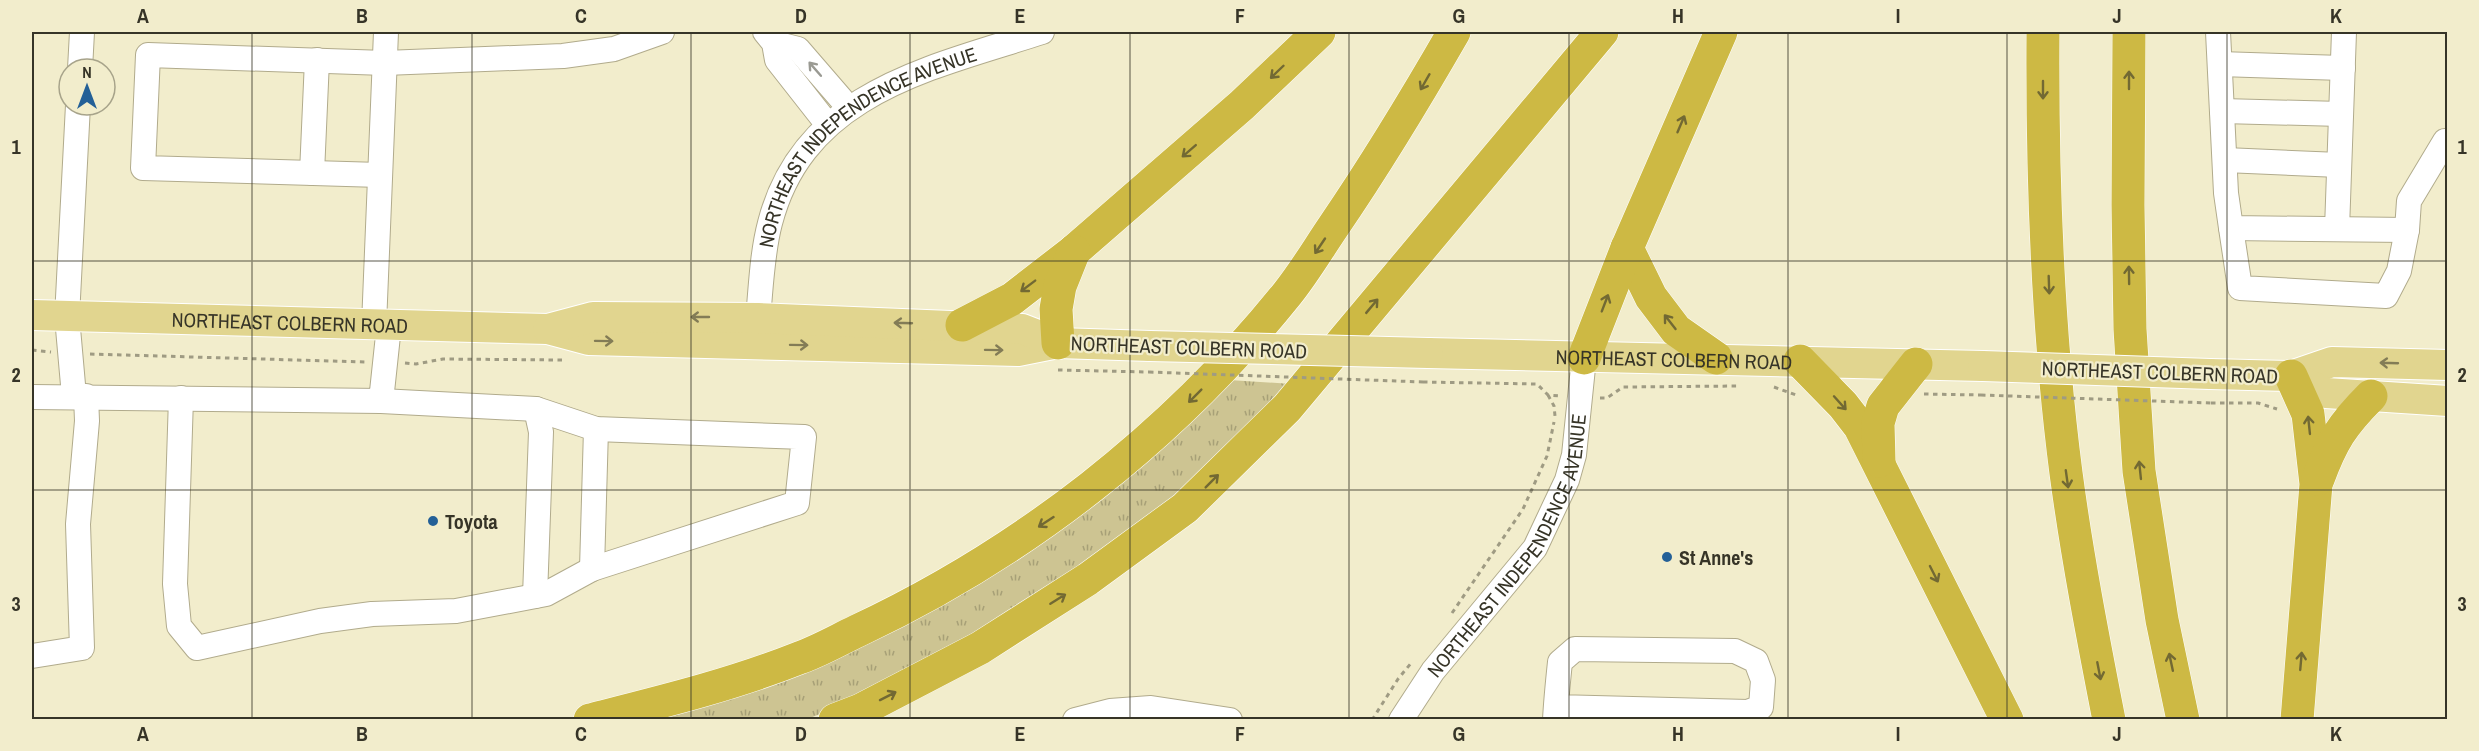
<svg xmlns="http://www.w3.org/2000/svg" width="2479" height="751" font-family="'Archivo Narrow',sans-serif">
	<defs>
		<pattern id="grass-tufts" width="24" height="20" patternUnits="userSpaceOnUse" patternTransform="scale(1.5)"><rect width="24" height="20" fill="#cdc492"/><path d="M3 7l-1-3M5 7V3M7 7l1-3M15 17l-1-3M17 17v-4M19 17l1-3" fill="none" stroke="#a7a077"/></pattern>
	</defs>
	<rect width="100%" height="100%" fill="#f2edcc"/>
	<polygon fill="url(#grass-tufts)" points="1229,380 1292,384 1214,462 1150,517 1075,576 910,675 808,719 651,720 875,639"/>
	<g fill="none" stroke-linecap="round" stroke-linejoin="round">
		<g stroke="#b1ab8c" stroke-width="26">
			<g id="minor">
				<polyline points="765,32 774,43 777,60 828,125"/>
				<polyline points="2218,32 2226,193 2231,228 2407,230 2409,201 2445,141 2448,141"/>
				<polyline points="774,43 798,49 849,108"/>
				<polyline points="2220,64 2343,68"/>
				<polyline points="80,69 82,32"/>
				<polyline points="2222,111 2341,114"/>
				<polyline points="2225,160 2339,165"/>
				<polyline points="312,173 317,60"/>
				<polyline points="380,175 143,168 148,55 385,63 563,56 614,49 662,32"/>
				<polyline points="2231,228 2240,288 2386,296 2399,271 2407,230"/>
				<polyline points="2337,229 2344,32"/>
				<path id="s1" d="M 758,318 C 761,287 762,253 770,223 C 804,92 931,68 1042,32"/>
				<polyline points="374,325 386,32"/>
				<polyline points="74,396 67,317 78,105"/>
				<polyline points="32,397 381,401 389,326"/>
				<polyline points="181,398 175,584 179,626 197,648 320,621 372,614 456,611 546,594 592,569 797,503 804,437 596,429 536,409 381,401"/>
				<polyline points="592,569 596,429"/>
				<polyline points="535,596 541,432 536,409"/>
				<polyline points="32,656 82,648 78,524 87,421 86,396"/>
				<polyline points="1075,720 1110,711 1151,708 1230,720"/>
				<path id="s2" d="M 1401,720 L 1433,671 L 1535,548 L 1567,480 L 1574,455 L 1584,358"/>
				<path d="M 1555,720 C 1556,700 1558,681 1560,662 L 1575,649 L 1735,651 L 1756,661 L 1763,680 L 1761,707 L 1748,712 L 1556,707"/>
			</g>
		</g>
		<g stroke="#fff" stroke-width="32">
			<g id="major">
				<path id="s3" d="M 32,315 L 548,329 L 589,340 L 1018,351 L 1058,343 L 1150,346"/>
				<polyline points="548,329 593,317 758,318 1022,329 1058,343"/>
				<path id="s4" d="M 1428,353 L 1983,366"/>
				<polyline points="2210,374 2291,376 2332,362 2448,365"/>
				<polyline points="2291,376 2326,393 2448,401"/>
			</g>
		</g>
		<g stroke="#fff" stroke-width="34">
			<g id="highway">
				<path d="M 2043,32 C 2042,178 2047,327 2066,473 C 2077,556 2093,638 2109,720"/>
				<polyline points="2129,32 2128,205 2130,329 2139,471 2162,620 2183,720"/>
				<polyline points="1627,248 1651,297 1676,330 1716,358"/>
				<polyline points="962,325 1012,299 1074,251 1242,105 1319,32"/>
				<polyline points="1058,343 1056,309 1060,286 1074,251"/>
				<polyline points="1584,358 1627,248 1721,32"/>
				<polyline points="1800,361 1843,405 1860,427 2007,720"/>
				<polyline points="2291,376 2308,414 2316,484 2297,720"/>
				<polyline points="1879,461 1878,423 1883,406 1916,364"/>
				<path d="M 2318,479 C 2332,441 2342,425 2371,396"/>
				<path d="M 590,720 C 661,702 731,685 799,658 C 819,651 838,640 857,631 C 1023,553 1172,437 1287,294 C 1304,273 1318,249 1333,227 C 1376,164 1416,98 1454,32"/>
				<polyline points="835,720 861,710 980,648 1088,579 1185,508 1287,408 1602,32"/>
			</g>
		</g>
		<g stroke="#9f9b83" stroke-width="3" stroke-dasharray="4.5 4.5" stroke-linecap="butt">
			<polyline points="32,350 51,352"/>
			<polyline points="90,354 365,362"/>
			<polyline points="405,363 416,364 443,359 563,360"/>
			<polyline points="1058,370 1149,372"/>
			<polyline points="1423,382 1537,384 1548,395 1561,396"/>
			<polyline points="1774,387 1796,395"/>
			<polyline points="1924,394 1981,395"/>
			<polyline points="1548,395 1554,406 1555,416"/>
			<polyline points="1600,398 1607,398 1623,387 1737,386"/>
			<polyline points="2211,403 2258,403 2277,409"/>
			<polyline points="1452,613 1523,509 1547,456 1554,422"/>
			<polyline points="1372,720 1398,679 1412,662"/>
		</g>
		<use href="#minor" stroke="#fff" stroke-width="24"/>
		<use href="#major" stroke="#e1d58f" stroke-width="30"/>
		<use href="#highway" stroke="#cdb944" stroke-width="33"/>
		<g stroke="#fff" stroke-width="32" stroke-linecap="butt">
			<g id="major-bridge">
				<polyline points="1150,346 1428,353"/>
				<polyline points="1983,366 2210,374"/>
			</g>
		</g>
		<g stroke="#9f9b83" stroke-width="3" stroke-dasharray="4.5 4.5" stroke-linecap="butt">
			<polyline points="1149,372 1423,382"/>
			<polyline points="1981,395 2211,403"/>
		</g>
		<use href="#major-bridge" stroke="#e1d58f" stroke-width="30"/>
	</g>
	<defs><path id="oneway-shaft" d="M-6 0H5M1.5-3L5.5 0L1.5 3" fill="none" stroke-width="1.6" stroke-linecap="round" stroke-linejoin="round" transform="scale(1.5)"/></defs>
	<use stroke="#9a9a93" href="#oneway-shaft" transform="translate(815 69) rotate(-131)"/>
	<g stroke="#726933">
		<use href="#oneway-shaft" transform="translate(1277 72) rotate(136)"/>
		<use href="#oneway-shaft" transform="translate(2129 80) rotate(-90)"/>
		<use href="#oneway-shaft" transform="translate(1425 82) rotate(120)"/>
		<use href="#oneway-shaft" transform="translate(2043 90) rotate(90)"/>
		<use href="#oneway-shaft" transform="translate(1681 124) rotate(-67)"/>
		<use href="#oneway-shaft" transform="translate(1189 151) rotate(139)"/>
		<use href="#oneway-shaft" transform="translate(1320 246) rotate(124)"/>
		<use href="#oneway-shaft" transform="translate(2129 275) rotate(-91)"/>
		<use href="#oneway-shaft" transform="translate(2049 285) rotate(88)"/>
		<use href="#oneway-shaft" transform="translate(1028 286) rotate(143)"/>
		<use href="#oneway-shaft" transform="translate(1605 303) rotate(-69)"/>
		<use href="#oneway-shaft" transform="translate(1372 306) rotate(-50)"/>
		<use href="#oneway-shaft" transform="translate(1670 322) rotate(-128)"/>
		<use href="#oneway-shaft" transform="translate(1195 396) rotate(135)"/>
		<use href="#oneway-shaft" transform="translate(1840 403) rotate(48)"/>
		<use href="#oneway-shaft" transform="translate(2309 425) rotate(-96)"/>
		<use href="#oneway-shaft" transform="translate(2140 470) rotate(-96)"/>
		<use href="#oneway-shaft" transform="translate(2067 479) rotate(82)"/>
		<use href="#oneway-shaft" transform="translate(1212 481) rotate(-45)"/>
		<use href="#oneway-shaft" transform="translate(1046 522) rotate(147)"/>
		<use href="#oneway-shaft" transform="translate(1934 574) rotate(63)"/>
		<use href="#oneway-shaft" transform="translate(1058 599) rotate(-32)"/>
		<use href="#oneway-shaft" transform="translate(2301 661) rotate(-85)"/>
		<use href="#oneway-shaft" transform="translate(2171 662) rotate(-102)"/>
		<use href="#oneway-shaft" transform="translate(2099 671) rotate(79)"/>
		<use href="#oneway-shaft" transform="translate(888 696) rotate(-27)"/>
	</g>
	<g stroke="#837c56">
		<use href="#oneway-shaft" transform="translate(700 317) rotate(-180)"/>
		<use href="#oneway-shaft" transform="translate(903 323) rotate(-178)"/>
		<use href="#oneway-shaft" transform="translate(604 341) rotate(1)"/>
		<use href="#oneway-shaft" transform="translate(799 345) rotate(1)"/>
		<use href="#oneway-shaft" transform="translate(994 350) rotate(1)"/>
		<use href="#oneway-shaft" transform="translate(2389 363) rotate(-178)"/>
	</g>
	<path fill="none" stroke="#363427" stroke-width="1.5" stroke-opacity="0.55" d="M 252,32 L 252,720M 472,32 L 472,720M 691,32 L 691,720M 910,32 L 910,720M 1130,32 L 1130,720M 1349,32 L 1349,720M 1569,32 L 1569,720M 1788,32 L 1788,720M 2007,32 L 2007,720M 2227,32 L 2227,720M 32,261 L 2448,261M 32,490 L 2448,490"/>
	<g fill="#246097" stroke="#f2edcc" stroke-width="2">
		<circle cx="433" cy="521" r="6"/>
		<circle cx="1667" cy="557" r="6"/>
	</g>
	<g text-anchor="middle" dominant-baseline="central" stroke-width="4.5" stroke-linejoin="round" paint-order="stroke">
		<g font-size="20" fill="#363427" stroke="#f2edcc">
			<text stroke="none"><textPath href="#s1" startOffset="224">NORTHEAST INDEPENDENCE AVENUE</textPath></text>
			<text stroke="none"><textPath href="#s3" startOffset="258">NORTHEAST COLBERN ROAD</textPath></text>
			<text transform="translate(1189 347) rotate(2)">NORTHEAST COLBERN ROAD</text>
			<text stroke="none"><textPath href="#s4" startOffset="246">NORTHEAST COLBERN ROAD</textPath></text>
			<text transform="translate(2160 372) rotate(2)">NORTHEAST COLBERN ROAD</text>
			<text stroke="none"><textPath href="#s2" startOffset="208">NORTHEAST INDEPENDENCE AVENUE</textPath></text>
		</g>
		<g font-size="20" font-weight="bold" fill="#363427" stroke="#f2edcc" text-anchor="start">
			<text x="445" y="521">Toyota</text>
			<text x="1679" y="557">St Anne's</text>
		</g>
	</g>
	<rect width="2479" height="751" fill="none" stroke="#f2edcc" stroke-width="66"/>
	<g transform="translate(87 87)"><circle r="28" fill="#f2edcc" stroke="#a7a38a" stroke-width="1.5"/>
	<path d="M0-4.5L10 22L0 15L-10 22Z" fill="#246097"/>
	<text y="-9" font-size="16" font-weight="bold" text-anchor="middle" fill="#363427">N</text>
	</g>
	<rect x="33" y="33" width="2413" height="685" fill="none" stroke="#363427" stroke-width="2"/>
	<g font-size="20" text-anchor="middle" font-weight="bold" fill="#363427">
		<text x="143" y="23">A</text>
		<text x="362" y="23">B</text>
		<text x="581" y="23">C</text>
		<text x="801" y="23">D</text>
		<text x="1020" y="23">E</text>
		<text x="1240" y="23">F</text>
		<text x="1459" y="23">G</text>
		<text x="1678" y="23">H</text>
		<text x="1898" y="23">I</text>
		<text x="2117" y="23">J</text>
		<text x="2336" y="23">K</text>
		<text x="16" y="154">1</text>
		<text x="2462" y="154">1</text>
		<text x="16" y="382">2</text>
		<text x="2462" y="382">2</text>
		<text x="16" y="611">3</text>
		<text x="2462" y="611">3</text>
		<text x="143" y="741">A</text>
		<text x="362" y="741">B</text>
		<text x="581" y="741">C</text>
		<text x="801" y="741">D</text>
		<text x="1020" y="741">E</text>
		<text x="1240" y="741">F</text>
		<text x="1459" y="741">G</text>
		<text x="1678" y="741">H</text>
		<text x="1898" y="741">I</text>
		<text x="2117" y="741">J</text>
		<text x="2336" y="741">K</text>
	</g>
</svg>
